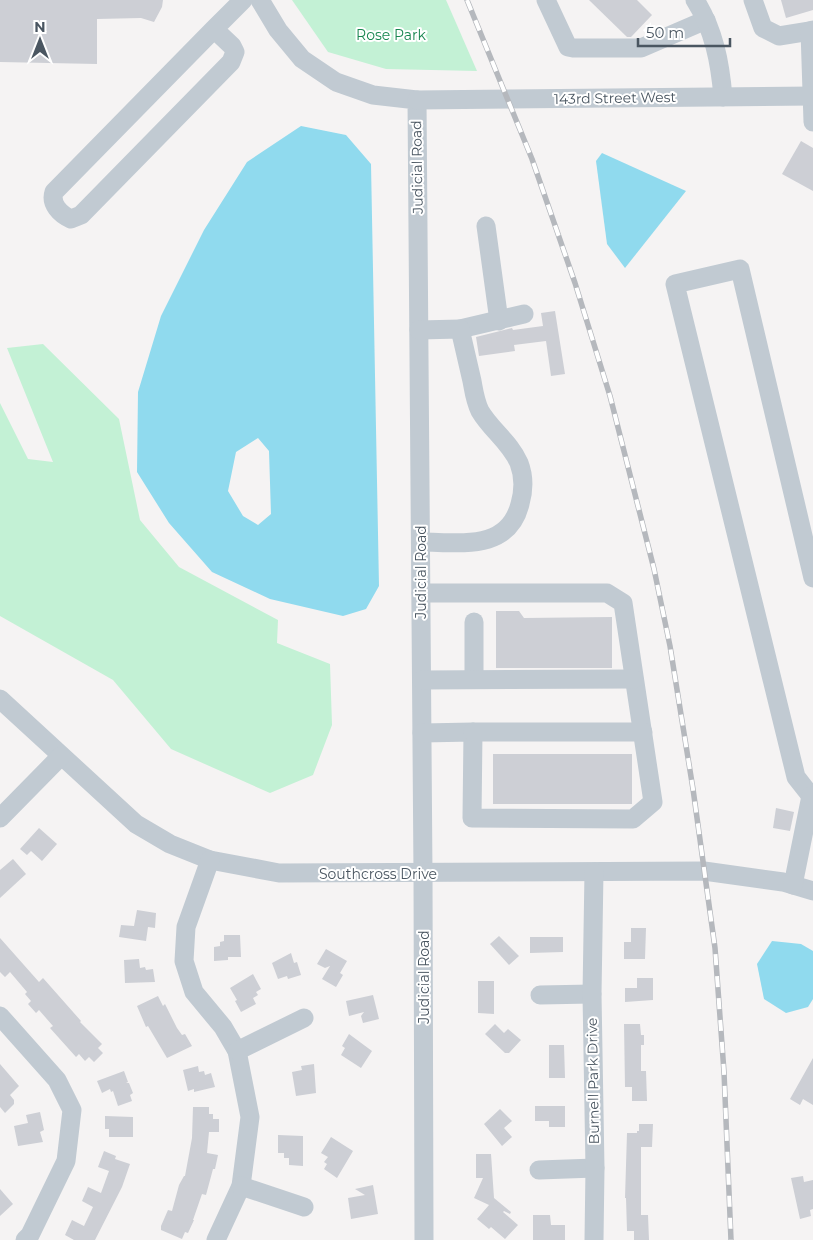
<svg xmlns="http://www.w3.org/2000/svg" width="813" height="1240" font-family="Montserrat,sans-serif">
	<rect width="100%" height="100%" fill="#f5f3f3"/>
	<g fill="#c3f1d5">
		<polygon points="292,0 446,0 477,71 386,69 328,52"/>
		<polygon points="43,344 119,419 140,520 179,567 278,620 277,643 330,664 332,725 313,775 270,793 171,749 113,680 0,616 0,403 28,459 53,462 7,348"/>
	</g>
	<g fill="#90daee" fill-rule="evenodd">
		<path d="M 301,126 L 346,135 L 371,164 L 379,586 L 366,609 L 343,616 L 270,599 L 212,572 L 169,523 L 137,472 L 138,392 L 161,316 L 204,230 L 247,162 ZM 258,438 L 269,451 L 271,514 L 258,525 L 243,516 L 228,491 L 236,452 Z"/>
		<polygon points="602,153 686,191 625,268 607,244 596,161"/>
		<polygon points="772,941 801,944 813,951 813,999 808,1007 786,1013 764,999 757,964"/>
	</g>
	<g fill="#cdcfd5">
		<polygon points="0,0 163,0 162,7 154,22 141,18 97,19 97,64 0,62"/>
		<polygon points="589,0 637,0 652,15 631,37 627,37"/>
		<polygon points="781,0 813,0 813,10 786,18"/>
		<polygon points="801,141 813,148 813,191 782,174"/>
		<polygon points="555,311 565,374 551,376 546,341 514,345 515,351 479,356 476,337 512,328 513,330 543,326 541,313"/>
		<polygon points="496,611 519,611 524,618 612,617 612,668 496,668"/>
		<rect x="493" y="754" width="139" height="50"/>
		<polygon points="776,808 794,812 790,831 773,828"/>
		<polygon points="39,828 57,844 42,861 31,851 27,855 20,849"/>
		<polygon points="13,859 26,874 0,898 0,870"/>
		<polygon points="137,910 156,913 155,928 148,927 146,941 119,937 121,925 134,926"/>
		<polygon points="631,928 646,928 645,959 624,959 624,942 631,942"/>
		<polygon points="224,935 240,935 241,957 228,957 228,960 214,961 214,947 220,946 220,942 224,941"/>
		<polygon points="499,936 519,956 509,965 490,944"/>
		<polygon points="530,937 563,937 563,952 530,953"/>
		<polygon points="0,938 39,982 43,978 81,1021 80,1022 102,1044 98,1048 103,1053 94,1062 89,1057 85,1061 79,1054 76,1057 50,1028 53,1026 39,1010 36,1013 28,1004 31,1001 25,994 27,992 10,972 5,977 0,972"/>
		<polygon points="326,949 347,961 340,973 343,975 336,987 322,979 330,966 325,968 317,964"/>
		<polygon points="291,953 294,963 297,962 301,975 288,979 287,976 278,979 272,963"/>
		<polygon points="139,959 140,968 145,967 146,970 153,969 155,982 125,983 124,960"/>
		<polygon points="253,974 261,989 256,992 258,995 253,998 256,1004 241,1012 235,1001 237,1000 230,988"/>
		<polygon points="637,978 653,978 653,1000 625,1002 625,988 637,988"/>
		<polygon points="478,981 494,981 494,1014 478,1013"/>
		<polygon points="373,995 379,1019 363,1023 361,1016 364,1012 349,1016 346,1001"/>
		<polygon points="158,996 163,1006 165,1004 177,1028 182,1035 185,1034 192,1046 167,1058 148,1026 146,1027 137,1006"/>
		<polygon points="495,1024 504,1033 508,1029 521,1040 509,1053 505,1053 485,1034"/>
		<polygon points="624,1024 640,1024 641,1035 644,1035 644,1045 641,1045 641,1071 646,1071 647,1101 632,1101 632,1087 625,1087"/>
		<polygon points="349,1034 372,1051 361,1068 341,1055 345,1048 342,1046"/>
		<polygon points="549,1045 564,1045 565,1078 549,1078"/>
		<polygon points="813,1058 813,1105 803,1099 800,1105 790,1099"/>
		<polygon points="0,1064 19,1086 10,1095 14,1100 14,1104 5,1113 0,1107"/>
		<polygon points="314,1064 316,1093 296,1096 292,1072 302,1070 301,1066"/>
		<polygon points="198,1066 199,1072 204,1071 205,1075 211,1073 215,1087 194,1092 194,1089 188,1091 183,1070"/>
		<polygon points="124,1071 128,1082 126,1083 129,1083 133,1093 130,1095 132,1101 118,1106 113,1091 111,1092 110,1089 102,1093 97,1081"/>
		<polygon points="535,1106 565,1106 565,1127 549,1127 549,1121 535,1121"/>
		<polygon points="193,1107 209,1107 209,1114 213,1114 213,1119 219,1119 219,1132 209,1132 207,1153 218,1155 215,1169 213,1169 206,1195 202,1194 193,1220 194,1220 188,1233 185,1232 182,1239 161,1230 161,1226 168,1210 172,1211 179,1185 184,1176 185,1176 192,1138"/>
		<polygon points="500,1109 512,1121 504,1128 512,1137 502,1146 484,1124"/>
		<polygon points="40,1112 44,1130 40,1132 43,1142 18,1146 14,1126 28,1123 26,1115"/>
		<polygon points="105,1116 133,1117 133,1137 109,1137 109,1129 105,1129"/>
		<polygon points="639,1124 653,1124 652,1147 641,1147 641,1215 648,1215 649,1240 634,1240 634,1231 627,1231 626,1198 625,1198 627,1133 637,1133 637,1131 639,1131"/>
		<polygon points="278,1135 303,1136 303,1166 289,1165 289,1158 284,1158 284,1153 278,1153"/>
		<polygon points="331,1137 353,1151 337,1178 324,1169 327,1164 324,1162 328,1157 321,1153"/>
		<polygon points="104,1151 116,1156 115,1159 130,1164 122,1187 95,1240 74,1240 65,1235 72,1220 84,1226 93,1207 82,1201 88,1187 101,1193 109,1171 98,1167"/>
		<polygon points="476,1154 491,1154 494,1198 511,1212 510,1214 504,1211 503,1212 518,1225 505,1239 491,1227 489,1229 477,1219 489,1205 474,1198 483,1178 476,1178"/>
		<polygon points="803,1176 804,1182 813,1180 813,1209 810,1210 811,1216 800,1219 791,1178"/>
		<polygon points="373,1185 378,1214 351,1219 348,1198 365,1195 355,1189"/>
		<polygon points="0,1189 13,1204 0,1216"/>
		<polygon points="533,1215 550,1215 551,1225 565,1225 565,1240 533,1240"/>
	</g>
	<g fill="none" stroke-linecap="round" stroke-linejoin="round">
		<g stroke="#c1cad2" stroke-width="19">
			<polyline points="260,0 278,30 302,59 336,82 373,95 417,100 423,874 424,1240"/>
			<polyline points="546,0 568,47 573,48 641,48 706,20"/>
			<path d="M 695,0 C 714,30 720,62 723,97"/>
			<polyline points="753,0 763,28 779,36 810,31"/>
			<path d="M 214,29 L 232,46 L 235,52 L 231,62 L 81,215 L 71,219 C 60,214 50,204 54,192 L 214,29 L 243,0"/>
			<polyline points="813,30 810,31 813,122"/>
			<polyline points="417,100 813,96"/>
			<polyline points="486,226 499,321"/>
			<polyline points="460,329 524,314"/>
			<path d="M 419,330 L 460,329 C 464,347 468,364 472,381 C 474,392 475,401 480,411 C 491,430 510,442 519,463 C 524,476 524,490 520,504 C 508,552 459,542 421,542"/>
			<polyline points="813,578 740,269 675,284 796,777 811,796 813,796"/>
			<polyline points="421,593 607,593 623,603 653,802 633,819 472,818 473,732 422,733"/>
			<polyline points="474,679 474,622"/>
			<polyline points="422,680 634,679"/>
			<polyline points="0,699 136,824 170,844 210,860 279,873 704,871 783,882 813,891"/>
			<polyline points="473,732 643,732"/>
			<polyline points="0,818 61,756"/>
			<polyline points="210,860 186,927 184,961 194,992 223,1027 237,1051 250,1117 241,1186 216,1240"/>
			<polyline points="793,885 811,796"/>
			<polyline points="540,995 592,994"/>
			<polyline points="0,1016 57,1080 72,1110 66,1161 30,1235 25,1240"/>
			<polyline points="237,1051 304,1018"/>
			<polyline points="539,1170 595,1168"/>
			<polyline points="241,1186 304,1207"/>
			<polyline points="594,1240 595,1168 592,994 594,872"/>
		</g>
		<g stroke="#b5b8bd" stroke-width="5.5">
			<polyline id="rail" points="467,0 532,159 575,283 610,396 654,569 670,646 693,789 715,948 724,1072 731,1240"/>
		</g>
		<use href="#rail" stroke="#fff" stroke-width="4" stroke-dasharray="11" stroke-linecap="butt"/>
	</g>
	<g text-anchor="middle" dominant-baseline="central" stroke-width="4" stroke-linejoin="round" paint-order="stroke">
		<g font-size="14" fill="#17864f" stroke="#fff">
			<text x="391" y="35">Rose Park</text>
		</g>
		<g font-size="14" fill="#4a5661" stroke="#fff">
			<text transform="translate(615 98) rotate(-1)">143rd Street West</text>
			<text transform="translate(417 167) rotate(-91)">Judicial Road</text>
			<text transform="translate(421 572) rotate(-90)">Judicial Road</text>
			<text x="378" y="874">Southcross Drive</text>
			<text transform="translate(424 977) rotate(-90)">Judicial Road</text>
			<text transform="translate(593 1081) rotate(-91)">Burnell Park Drive</text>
		</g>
	</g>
	<g transform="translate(40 40)" stroke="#ffffff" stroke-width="4" paint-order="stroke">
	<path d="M0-4L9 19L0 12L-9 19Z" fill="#4a5661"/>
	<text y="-8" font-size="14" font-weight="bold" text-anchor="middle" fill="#4a5661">N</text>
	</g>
	<path d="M638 38v8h92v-8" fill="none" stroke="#4a5661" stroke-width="2.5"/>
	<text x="646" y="38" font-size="15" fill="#4a5661" stroke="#ffffff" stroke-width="4" paint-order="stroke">50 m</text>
</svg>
